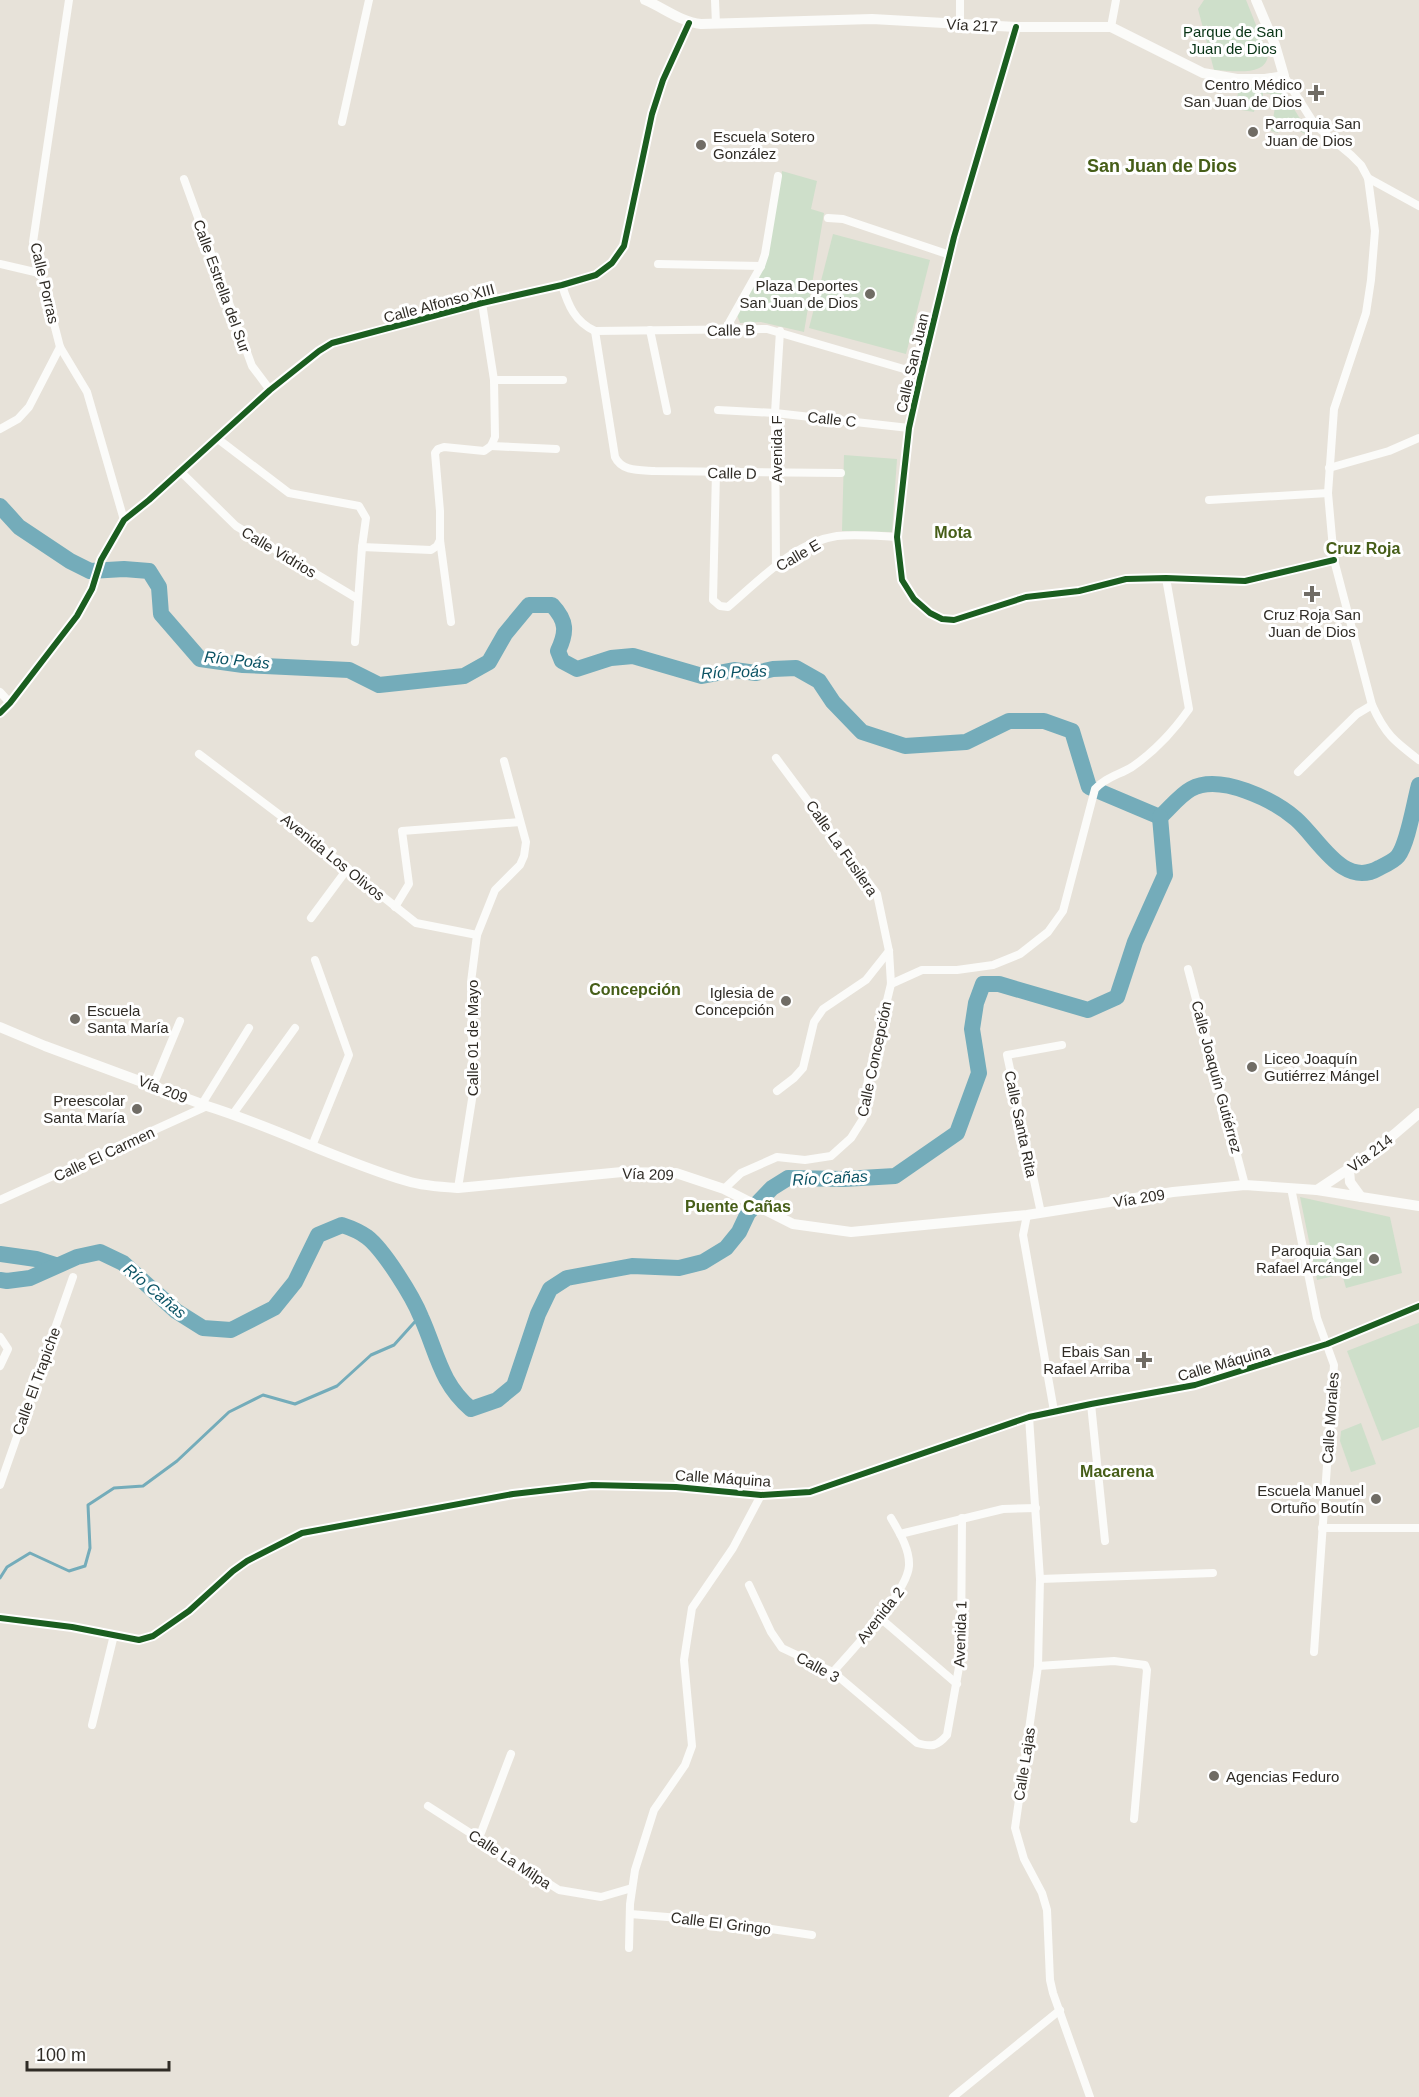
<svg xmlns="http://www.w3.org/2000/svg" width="1419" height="2097" font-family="Helvetica,sans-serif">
	<rect width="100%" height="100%" fill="#e7e2d9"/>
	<g fill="#cedfca">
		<path d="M 1204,0 L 1246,0 L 1268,55 C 1266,78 1230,70 1214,70 L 1198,9 Z"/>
		<polygon points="1240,82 1279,85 1299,117 1309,128 1305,134 1292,127 1290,129 1280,126 1278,133 1271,131 1276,101 1270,99 1271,94 1263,93 1263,99 1257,98 1254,112 1235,109"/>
		<polygon points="782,171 817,181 811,209 824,213 804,332 761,322 740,323 737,315 770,244"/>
		<polygon points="833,234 930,260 906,354 809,328"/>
		<polygon points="844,455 897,459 892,532 842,531"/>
		<polygon points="1300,1197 1390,1217 1402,1273 1346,1288 1342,1274 1317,1280"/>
		<polygon points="1419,1323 1419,1427 1382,1441 1347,1351"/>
		<polygon points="1361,1423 1376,1464 1351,1472 1340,1441 1341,1431"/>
	</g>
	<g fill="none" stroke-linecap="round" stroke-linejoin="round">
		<polyline stroke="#74acba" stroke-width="3" points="0,1578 7,1567 30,1553 69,1571 85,1566 90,1548 88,1505 114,1488 143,1486 177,1461 229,1412 263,1395 295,1404 337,1386 371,1355 394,1345 421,1315"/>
		<g stroke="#74acba" stroke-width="16">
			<path d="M 0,506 L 19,527 L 70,561 L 90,571 L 124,569 L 149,571 L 159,587 L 161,614 L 200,659 L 243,665 L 349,670 L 379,685 L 464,676 L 489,662 L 505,634 L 529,605 L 552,605 C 567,621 567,632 558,651 L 562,661 L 577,669 L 611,658 L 633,656 L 702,676 L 734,670 L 756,673 L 773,669 L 796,668 L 819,681 L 833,702 L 862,732 L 905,746 L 966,742 L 1009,721 L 1044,721 L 1072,731 L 1089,787 L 1160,817"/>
			<path d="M 1160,817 C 1169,809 1180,795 1191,789 C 1220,773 1274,800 1296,819 C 1319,839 1343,889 1379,868 C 1385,865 1394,861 1398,856 C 1408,843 1414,803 1419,785"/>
			<polyline points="0,1254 36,1259 55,1265"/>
			<path d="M 0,1280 L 7,1281 L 30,1278 L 77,1257 L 100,1252 L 123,1263 L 176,1311 L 203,1328 L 231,1330 L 274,1308 L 295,1282 L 318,1235 L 342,1225 C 351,1228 359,1231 367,1237 C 384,1250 413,1297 421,1317 C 437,1352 440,1383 471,1409 L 497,1400 L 514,1386 L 538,1314 L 550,1289 L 567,1278 L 632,1266 L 679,1268 L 703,1262 L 726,1248 L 739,1232 L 748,1213 L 772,1188 L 788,1178 L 844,1179 L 895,1176 L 957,1133 L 979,1073 L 972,1029 L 976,1003 L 983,984 L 999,984 L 1088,1010 L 1117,997 L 1135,942 L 1165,875 L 1160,817"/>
		</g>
		<g stroke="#fbfbf9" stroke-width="8">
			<polyline points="69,0 33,242 60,347 87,392 124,520"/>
			<polyline points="715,0 716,24"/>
			<polyline points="960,0 960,24"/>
			<polyline points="1016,27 954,237 921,374 909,428 897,537 902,580 914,599 930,613 942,619 954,620 1026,597 1079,591 1126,579 1166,578 1245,581 1334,560"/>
			<polyline points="1111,27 1116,0"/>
			<path d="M 1284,76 L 1315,125 L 1351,155 L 1361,165 L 1368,178 L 1375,231 L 1371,280 L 1366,313 L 1334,409 L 1328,493 L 1334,560 L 1372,705 C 1385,734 1394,741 1419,760"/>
			<polyline points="342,122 369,0"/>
			<polyline points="1368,178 1419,206"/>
			<polyline points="184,179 252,366 270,390"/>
			<polyline points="828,218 843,219 950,255"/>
			<polyline points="0,264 39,273"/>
			<polyline points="658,264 761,266"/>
			<path d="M 562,285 C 568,305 575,322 595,331 L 767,329 L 921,374"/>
			<polyline points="650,330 667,411"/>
			<polyline points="725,330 761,266 765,254 778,176"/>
			<path d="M 595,331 L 615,457 C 622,472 640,470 655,471 L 841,473"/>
			<polyline points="494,380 563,380"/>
			<polyline points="718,410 775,413 909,428"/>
			<polyline points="0,429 18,419 29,407 60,347"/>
			<polyline points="218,439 289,493 359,506 366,518 362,547"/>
			<polyline points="491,446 556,449"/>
			<polyline points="1329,468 1389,451 1419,438"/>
			<polyline points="180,471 236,526 358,599"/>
			<path d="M 716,472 L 713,600 L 720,606 L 728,607 C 759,581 794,542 837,536 C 856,534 877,536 897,537"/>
			<polyline points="1209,500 1328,493"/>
			<polyline points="776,567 775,413 780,331"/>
			<polyline points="451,622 440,540 440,511 435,453 438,449 444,447 484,451 491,446 495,437 494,380 482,303"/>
			<polyline points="355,642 362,547 431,550 437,546 440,540"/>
			<polyline points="0,692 10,703"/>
			<polyline points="0,713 10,703 77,616 92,589 101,560 124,520 149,500 270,390 319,351 332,343 482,303 562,285 596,275 612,263 624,246 652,114 663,80 689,23"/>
			<polyline points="199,754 293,825 416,923 477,935"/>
			<polyline points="1298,772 1357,714 1372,705"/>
			<polyline points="395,907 409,884 402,831 520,822"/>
			<polyline points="311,918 348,868"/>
			<polyline points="1188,969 1245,1185"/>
			<path d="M 891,984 L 922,970 L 957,970 L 993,965 L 1020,954 L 1048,932 L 1063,911 L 1095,789 C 1106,777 1119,775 1132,767 C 1155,751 1173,732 1189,709 L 1166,578"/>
			<polyline points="153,1086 180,1021"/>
			<polyline points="777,1091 794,1078 803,1068 814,1022 823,1009 866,980 889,951"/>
			<polyline points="202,1104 249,1028"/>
			<polyline points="233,1114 295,1028"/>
			<polyline points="312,1146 349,1055 315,960"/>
			<polyline points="458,1188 473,1093 471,982 477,935 495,890 520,865 524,856 526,842 504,761"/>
			<polyline points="1291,1188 1317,1318 1334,1365 1314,1652"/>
			<polyline points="724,1189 741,1173 777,1157 805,1160 831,1156 851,1138 863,1119 868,1079 891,984 889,951 877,894 776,758"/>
			<polyline points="0,1200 207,1106"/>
			<polyline points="1041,1213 1007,1055 1062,1045"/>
			<polyline points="1027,1215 1023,1235 1054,1411"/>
			<polyline points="0,1337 8,1349 0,1366"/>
			<polyline points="1091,1404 1105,1541"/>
			<polyline points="1029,1417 1040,1579 1038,1666 1015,1828 1024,1859 1042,1893 1047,1910 1050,1980 1053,1993 1090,2097"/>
			<polyline points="0,1485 73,1277"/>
			<polyline points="1322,1528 1419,1528"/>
			<polyline points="900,1534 1003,1509 1036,1508"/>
			<polyline points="1040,1579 1213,1573"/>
			<path d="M 749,1585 L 771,1632 L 782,1648 L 833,1672 L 917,1743 C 931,1747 937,1747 947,1735 L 961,1656 L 962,1518"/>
			<polyline points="879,1617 957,1684"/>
			<polyline points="0,1618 72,1627 139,1640 153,1636 189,1611 233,1571 247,1561 302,1533 513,1494 592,1485 676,1487 761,1495 810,1492 1029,1417 1091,1404 1195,1385 1327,1344 1419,1306"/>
			<polyline points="1038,1666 1114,1661 1145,1665 1147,1670 1134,1819"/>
			<path d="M 833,1672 C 852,1650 907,1593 909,1566 C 910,1549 899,1532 891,1518"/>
			<polyline points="92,1725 114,1635"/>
			<polyline points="428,1806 559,1890 601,1897 632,1888"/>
			<polyline points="479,1838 511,1754"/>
			<polyline points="630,1914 717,1921 812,1935"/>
			<polyline points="629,1948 630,1904 635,1870 654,1810 685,1765 692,1746 684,1660 692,1608 733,1548 761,1495"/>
			<polyline points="953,2097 1060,2010"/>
		</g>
		<g stroke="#fbfbf9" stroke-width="10">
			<path d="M 645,0 C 664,8 681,22 701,24 L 872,19 L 1016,27 L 1111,27 L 1203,73 L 1237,79 L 1265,79 L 1284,76 L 1275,45 L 1256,0"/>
			<path d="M 0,1027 L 45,1046 L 207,1106 C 275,1127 339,1161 407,1181 C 423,1186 441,1187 458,1188 L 622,1172 L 676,1173 L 724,1189 L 793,1224 L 851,1232 L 1027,1215 L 1173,1192 L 1245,1185 L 1317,1190 L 1419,1206"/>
			<polyline points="1349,1170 1350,1182 1361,1197"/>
			<path d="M 1317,1190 C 1353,1167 1387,1142 1419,1113"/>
		</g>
		<g stroke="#fff" stroke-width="10">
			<g id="cycleway">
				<polyline points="1016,27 954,237 921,374 909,428 897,537 902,580 914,599 930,613 942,619 954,620 1026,597 1079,591 1126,579 1166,578 1245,581 1334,560"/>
				<polyline points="0,713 10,703 77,616 92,589 101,560 124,520 149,500 270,390 319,351 332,343 482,303 562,285 596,275 612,263 624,246 652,114 663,80 689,23"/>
				<polyline points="0,1618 72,1627 139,1640 153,1636 189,1611 233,1571 247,1561 302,1533 513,1494 592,1485 676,1487 761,1495 810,1492 1029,1417 1091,1404 1195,1385 1327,1344 1419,1306"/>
			</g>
		</g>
		<use href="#cycleway" stroke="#1b5e20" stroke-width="6"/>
	</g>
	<g fill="#706c65" stroke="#fff" stroke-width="2">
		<path d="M1313 84h6v6h6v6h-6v6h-6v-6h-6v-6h6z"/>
		<circle cx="1253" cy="132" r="6"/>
		<circle cx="701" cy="145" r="6"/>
		<circle cx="870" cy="294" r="6"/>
		<path d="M1309 585h6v6h6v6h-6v6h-6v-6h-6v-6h6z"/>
		<circle cx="786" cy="1001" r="6"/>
		<circle cx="75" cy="1019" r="6"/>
		<circle cx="1252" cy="1067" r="6"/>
		<circle cx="137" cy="1109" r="6"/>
		<circle cx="1374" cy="1259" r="6"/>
		<path d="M1141 1351h6v6h6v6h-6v6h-6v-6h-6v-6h6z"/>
		<circle cx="1376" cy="1499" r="6"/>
		<circle cx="1214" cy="1776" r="6"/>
	</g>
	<g text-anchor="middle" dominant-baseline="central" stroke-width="6" stroke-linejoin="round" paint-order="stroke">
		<g font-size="15" fill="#302c26" stroke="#fff">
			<text transform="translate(972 25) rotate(3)">Vía 217</text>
			<text transform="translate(45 283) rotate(77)">Calle Porras</text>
			<text transform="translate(222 286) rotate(70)">Calle Estrella del Sur</text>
			<text transform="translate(439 303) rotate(-15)">Calle Alfonso XIII</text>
			<text transform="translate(731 330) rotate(-1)">Calle B</text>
			<text transform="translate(912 363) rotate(-77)">Calle San Juan</text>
			<text transform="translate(832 419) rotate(6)">Calle C</text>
			<text transform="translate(776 449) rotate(-90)">Avenida F</text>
			<text transform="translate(732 473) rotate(1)">Calle D</text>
			<text transform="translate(279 552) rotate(31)">Calle Vidrios</text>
			<text transform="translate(798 555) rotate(-30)">Calle E</text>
			<text transform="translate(842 848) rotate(55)">Calle La Fusilera</text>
			<text transform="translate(333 857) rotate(39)">Avenida Los Olivos</text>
			<text transform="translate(472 1038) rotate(-90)">Calle 01 de Mayo</text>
			<text transform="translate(874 1059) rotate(-78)">Calle Concepción</text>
			<text transform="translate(1217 1077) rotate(75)">Calle Joaquín Gutiérrez</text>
			<text transform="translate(163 1089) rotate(21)">Vía 209</text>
			<text transform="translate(1021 1124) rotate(78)">Calle Santa Rita</text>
			<text transform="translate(1370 1153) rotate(-37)">Vía 214</text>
			<text transform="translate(104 1154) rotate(-25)">Calle El Carmen</text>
			<text transform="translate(648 1174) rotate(2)">Vía 209</text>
			<text transform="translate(1139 1198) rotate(-9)">Vía 209</text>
			<text transform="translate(1224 1363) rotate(-16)">Calle Máquina</text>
			<text transform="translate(36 1381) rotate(-70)">Calle El Trapiche</text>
			<text transform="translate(1330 1418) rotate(-86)">Calle Morales</text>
			<text transform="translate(723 1478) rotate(4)">Calle Máquina</text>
			<text transform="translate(880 1615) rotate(-52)">Avenida 2</text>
			<text transform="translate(960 1634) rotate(-88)">Avenida 1</text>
			<text transform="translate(818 1667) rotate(29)">Calle 3</text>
			<text transform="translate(1024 1764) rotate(-81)">Calle Lajas</text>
			<text transform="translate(510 1859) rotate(33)">Calle La Milpa</text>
			<text transform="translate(721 1923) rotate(7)">Calle El Gringo</text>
		</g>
		<g font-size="15" fill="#083315" stroke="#fff">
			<text x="1233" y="31">Parque de San<tspan x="1233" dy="17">Juan de Dios</tspan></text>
		</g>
		<g font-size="15" fill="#302c26" stroke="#fff" text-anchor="end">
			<text x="1302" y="84">Centro Médico<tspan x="1302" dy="17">San Juan de Dios</tspan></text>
			<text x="1265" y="123" text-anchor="start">Parroquia San<tspan x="1265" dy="17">Juan de Dios</tspan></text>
			<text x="713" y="136" text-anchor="start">Escuela Sotero<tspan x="713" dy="17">González</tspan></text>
			<text x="858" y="285">Plaza Deportes<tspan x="858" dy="17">San Juan de Dios</tspan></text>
			<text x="1312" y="614" text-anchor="middle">Cruz Roja San<tspan x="1312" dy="17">Juan de Dios</tspan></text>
			<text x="774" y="992">Iglesia de<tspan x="774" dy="17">Concepción</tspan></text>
			<text x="87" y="1010" text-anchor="start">Escuela<tspan x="87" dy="17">Santa María</tspan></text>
			<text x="1264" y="1058" text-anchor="start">Liceo Joaquín<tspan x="1264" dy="17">Gutiérrez Mángel</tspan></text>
			<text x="125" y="1100">Preescolar<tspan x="125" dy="17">Santa María</tspan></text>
			<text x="1362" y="1250">Paroquia San<tspan x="1362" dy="17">Rafael Arcángel</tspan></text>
			<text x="1130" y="1351">Ebais San<tspan x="1130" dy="17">Rafael Arriba</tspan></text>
			<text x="1364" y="1490">Escuela Manuel<tspan x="1364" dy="17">Ortuño Boutín</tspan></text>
			<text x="1226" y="1776" text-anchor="start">Agencias Feduro</text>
		</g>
		<g font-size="16" font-weight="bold" fill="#465e18" stroke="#fff">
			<text x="953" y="532">Mota</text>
			<text x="1363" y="548">Cruz Roja</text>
			<text x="635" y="989">Concepción</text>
			<text x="738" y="1206">Puente Cañas</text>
			<text x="1117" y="1471">Macarena</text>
		</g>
		<g font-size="16" font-style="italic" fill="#0b5364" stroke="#fff">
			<text transform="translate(237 660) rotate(6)">Río Poás</text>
			<text transform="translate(734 672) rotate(-2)">Río Poás</text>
			<text transform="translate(830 1178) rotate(-3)">Río Cañas</text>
			<text transform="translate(155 1291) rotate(40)">Río Cañas</text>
		</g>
		<g font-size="18" font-weight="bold" fill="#465e18" stroke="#fff">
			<text x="1162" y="166">San Juan de Dios</text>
		</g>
	</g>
	<path d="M27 2061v9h142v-9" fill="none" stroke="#302c26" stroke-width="3"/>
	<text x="36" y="2061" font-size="18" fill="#302c26" stroke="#ffffff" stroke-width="4.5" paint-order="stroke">100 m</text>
</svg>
